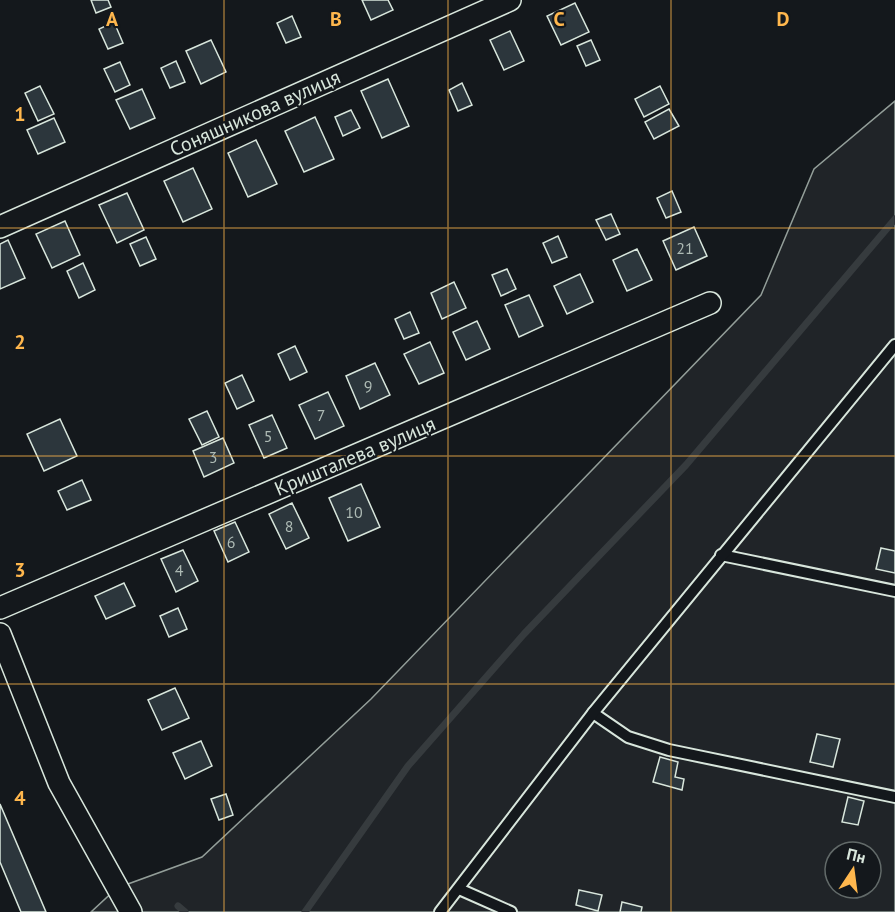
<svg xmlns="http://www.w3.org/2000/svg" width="895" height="912" font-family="'PT Sans',sans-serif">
	<rect width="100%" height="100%" fill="#14181c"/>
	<path fill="#202428" stroke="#939e99" stroke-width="1.5" fill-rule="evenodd" d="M 895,101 L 895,912 L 91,912 L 117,888 L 202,857 L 371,699 L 761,295 L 814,169 ZM 835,852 L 871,852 L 871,888 L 835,888 Z"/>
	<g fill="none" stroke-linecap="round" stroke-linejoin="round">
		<g stroke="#363b3e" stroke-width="7">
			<polyline points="178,906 185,912"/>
			<polyline points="305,912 408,766 524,634 686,465 895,219"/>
		</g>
	</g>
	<g fill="#2c363c" stroke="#d8e6dc" stroke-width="1.5">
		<polygon points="91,0 108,0 111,7 96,13"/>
		<polygon points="362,0 388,0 393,10 371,20"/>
		<polygon points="575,3 589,32 561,45 547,16"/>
		<polygon points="292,16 301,37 286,43 277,23"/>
		<polygon points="114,22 123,43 108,49 99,29"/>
		<polygon points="510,31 524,61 504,70 490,40"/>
		<polygon points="211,40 226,72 201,84 186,51"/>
		<polygon points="591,40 600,60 586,66 577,46"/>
		<polygon points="176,61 185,82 170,88 161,68"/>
		<polygon points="120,62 130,85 115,92 104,69"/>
		<polygon points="388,79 409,126 382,138 361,91"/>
		<polygon points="462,83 472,105 458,111 449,90"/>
		<polygon points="40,86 54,114 38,121 25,93"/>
		<polygon points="660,86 669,104 644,117 635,99"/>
		<polygon points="142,89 155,118 130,129 116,100"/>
		<polygon points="669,109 679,126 654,139 645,122"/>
		<polygon points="351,110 360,128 343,136 335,117"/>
		<polygon points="315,117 334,159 304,172 285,131"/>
		<polygon points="54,118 65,142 38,154 27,130"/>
		<polygon points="256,140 277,184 248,197 228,153"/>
		<polygon points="193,168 212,209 183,222 164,181"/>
		<polygon points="672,191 681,212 666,218 657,198"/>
		<polygon points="127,193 144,230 117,243 99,205"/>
		<polygon points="611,214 620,234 606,240 596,220"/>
		<polygon points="65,221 80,255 52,268 36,234"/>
		<polygon points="694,227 707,256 676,270 663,241"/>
		<polygon points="558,236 567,257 552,263 543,243"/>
		<polygon points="146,237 156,259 140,266 130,244"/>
		<polygon points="8,240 25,278 0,289 0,244"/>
		<polygon points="637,249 652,280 627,291 613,260"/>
		<polygon points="83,263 95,290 79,298 67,271"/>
		<polygon points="507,269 516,289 501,296 492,275"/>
		<polygon points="580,274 593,302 567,314 554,286"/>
		<polygon points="454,282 466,308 442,319 431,293"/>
		<polygon points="529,295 543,326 519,337 505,305"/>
		<polygon points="410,312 419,333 404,339 395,319"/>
		<polygon points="477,321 490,349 466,360 453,332"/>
		<polygon points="430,342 444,373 419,384 404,354"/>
		<polygon points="295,346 307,372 290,380 278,354"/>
		<polygon points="375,363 390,395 360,409 346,376"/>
		<polygon points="242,375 254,401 237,409 225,383"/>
		<polygon points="328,392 344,426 315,439 299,405"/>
		<polygon points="207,411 219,437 202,445 189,419"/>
		<polygon points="272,415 287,448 264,458 249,425"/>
		<polygon points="60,419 77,456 44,471 27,434"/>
		<polygon points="223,438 234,463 204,477 193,451"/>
		<polygon points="82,480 91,500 67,510 58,491"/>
		<polygon points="361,484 380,527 348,541 329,498"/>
		<polygon points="292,503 309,538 286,549 269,514"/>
		<polygon points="235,522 249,552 228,562 214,531"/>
		<polygon points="881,548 895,551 895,573 876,569"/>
		<polygon points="183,550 198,581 176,592 161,559"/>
		<polygon points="124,583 135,606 106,619 95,596"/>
		<polygon points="178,608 187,629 169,637 160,616"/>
		<polygon points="175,688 189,718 162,730 148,700"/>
		<polygon points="817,734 840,739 833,767 810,762"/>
		<polygon points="201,741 212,766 185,779 173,753"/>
		<polygon points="660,757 678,762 675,777 684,779 682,790 653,782"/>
		<polygon points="226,794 233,815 219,820 211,799"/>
		<polygon points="848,797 864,801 858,825 842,822"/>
		<polygon points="0,804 46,912 21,912 0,862"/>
		<polygon points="579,890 602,895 598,911 576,905"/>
		<polygon points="622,902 642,907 641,912 620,912"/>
	</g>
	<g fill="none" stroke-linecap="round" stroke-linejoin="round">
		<g stroke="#d8e6dc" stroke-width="14">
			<g id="lane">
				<polyline points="721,555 895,591"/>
				<polyline points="593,713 628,737 669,750 895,797"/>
				<polyline points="459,889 511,912"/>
				<polyline points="440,912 593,713 895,345"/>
			</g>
		</g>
		<g stroke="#d8e6dc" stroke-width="24">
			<g id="street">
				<polyline points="0,227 510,0"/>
				<polyline points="0,608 710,303"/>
				<polyline points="0,634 59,783 131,912"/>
			</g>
		</g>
		<use href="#lane" stroke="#14181c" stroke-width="10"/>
		<use href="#street" stroke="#14181c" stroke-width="21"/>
	</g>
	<path fill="none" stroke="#ffb74d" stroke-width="1.5" stroke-opacity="0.55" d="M 224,0 L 224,912M 448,0 L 448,912M 671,0 L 671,912M 0,228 L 895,228M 0,456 L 895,456M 0,684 L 895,684"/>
	<g text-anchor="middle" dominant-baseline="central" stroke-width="4.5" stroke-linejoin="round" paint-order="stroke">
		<g font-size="16" fill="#adbab4">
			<text x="685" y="248">21</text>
			<text x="368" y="386">9</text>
			<text x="321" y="415">7</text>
			<text x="268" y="436">5</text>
			<text x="213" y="457">3</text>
			<text x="354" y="512">10</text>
			<text x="289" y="526">8</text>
			<text x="231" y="542">6</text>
			<text x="179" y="570">4</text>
		</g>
		<g font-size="20" fill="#d8e6dc" stroke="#14181c">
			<text transform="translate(255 113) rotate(-24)">Соняшникова вулиця</text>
			<text transform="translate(355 456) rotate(-23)">Кришталева вулиця</text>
		</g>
	</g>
	<g font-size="20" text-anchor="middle" font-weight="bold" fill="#ffb74d" stroke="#14181c" stroke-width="4.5" stroke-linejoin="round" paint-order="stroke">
		<text x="112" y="26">A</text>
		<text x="336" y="26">B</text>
		<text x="559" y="26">C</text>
		<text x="783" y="26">D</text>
		<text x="20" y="121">1</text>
		<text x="20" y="349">2</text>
		<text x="20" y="577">3</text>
		<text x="20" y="805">4</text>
	</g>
	<g transform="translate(853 870) rotate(13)"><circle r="28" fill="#14181c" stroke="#626a69" stroke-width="1.5"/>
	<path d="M0-4.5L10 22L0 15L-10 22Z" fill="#ffb74d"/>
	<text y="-9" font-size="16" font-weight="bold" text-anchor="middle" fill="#d8e6dc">Пн</text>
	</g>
</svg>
